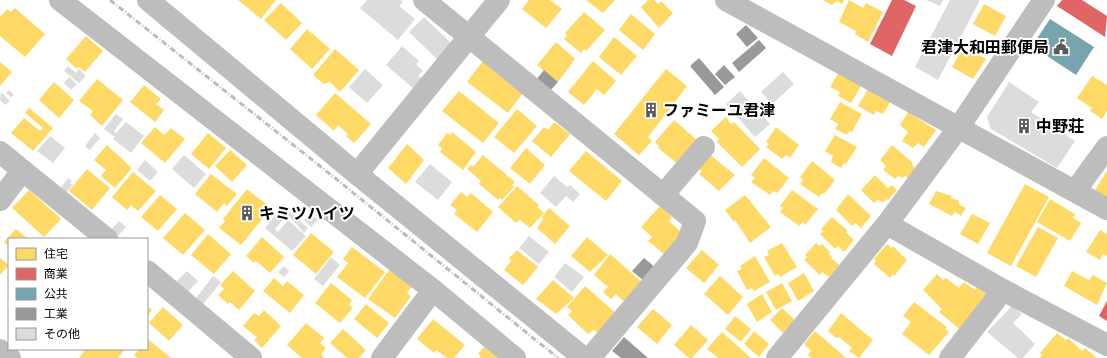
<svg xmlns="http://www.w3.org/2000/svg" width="1107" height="358" font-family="Jost,'Noto Sans JP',sans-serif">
	<rect width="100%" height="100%" fill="#fff"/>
	<g fill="#ffd966">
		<polygon points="238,0 276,0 261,19"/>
		<polygon points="529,0 550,0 562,9 546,28 522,9"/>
		<polygon points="586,0 615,0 603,13"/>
		<polygon points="648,0 654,0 658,4 661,1 673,13 659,28 641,7"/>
		<polygon points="823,0 844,0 842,4 837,1 832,5"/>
		<polygon points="849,0 863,8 866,3 883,12 868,42 855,34 856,31 839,22"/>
		<polygon points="281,3 302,23 286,40 264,20"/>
		<polygon points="984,4 1006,16 995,36 973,24"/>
		<polygon points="15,8 45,34 25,57 0,36 0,17 7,9 11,12"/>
		<polygon points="584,12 605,30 586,51 584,49 581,53 564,39 567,36 565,33"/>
		<polygon points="631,14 655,34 643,50 619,30"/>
		<polygon points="307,29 330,49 312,69 290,49"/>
		<polygon points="86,36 103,51 85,72 79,67 77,69 66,59"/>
		<polygon points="614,37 637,56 621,75 599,57"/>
		<polygon points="556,42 575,59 558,82 537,65"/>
		<polygon points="963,47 986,59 973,79 952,67"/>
		<polygon points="335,49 359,70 340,92 330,82 324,84 313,75"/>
		<polygon points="483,61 523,93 508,113 467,82"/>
		<polygon points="593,61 616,81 604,95 597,89 584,105 568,92"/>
		<polygon points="0,62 12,72 0,86"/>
		<polygon points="666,69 687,86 648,137 652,141 639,155 614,134"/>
		<polygon points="841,69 864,81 851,103 838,96 840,92 830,87"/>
		<polygon points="1092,76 1107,85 1107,111 1102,119 1090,111 1092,108 1077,98"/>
		<polygon points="97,79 123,100 102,126 90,115 93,111 79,101"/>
		<polygon points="54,82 74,100 59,118 39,100"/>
		<polygon points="871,84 893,97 883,114 876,111 874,115 858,106"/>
		<polygon points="144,85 161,99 156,104 164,110 155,122 130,102"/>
		<polygon points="459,91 499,123 483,143 442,111"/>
		<polygon points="335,93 371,124 354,143 346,136 348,134 338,125 334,131 316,115"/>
		<polygon points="840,102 862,114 852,132 849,131 847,135 835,129 838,124 830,119"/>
		<polygon points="29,108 53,128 33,151 11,133 24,118 40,131 43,128 25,113"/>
		<polygon points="517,109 537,126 514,153 494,137"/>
		<polygon points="908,112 936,130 924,147 918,143 913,148 902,141 908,132 900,125"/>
		<polygon points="726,117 731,124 734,122 760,149 742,167 717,142 719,139 711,131"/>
		<polygon points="674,120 699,142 680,166 658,148 659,146 655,142"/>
		<polygon points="554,122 570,134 551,157 532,141 544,127 548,130"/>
		<polygon points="155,127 164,135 171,128 185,139 165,163 141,143"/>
		<polygon points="776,127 799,145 790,158 786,155 782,159 766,147 769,144 766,142"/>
		<polygon points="452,132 476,152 463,170 440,152 442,148 438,145 447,133 450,135"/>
		<polygon points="208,133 226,148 209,169 191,154"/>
		<polygon points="835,135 857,147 846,164 844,163 841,168 831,162 833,156 825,151"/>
		<polygon points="407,144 424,160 406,184 388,168"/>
		<polygon points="107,145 132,168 115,188 101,176 106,170 94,160"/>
		<polygon points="892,145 913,163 912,165 916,168 909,179 905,176 902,178 898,176 895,179 883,170 886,166 880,160"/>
		<polygon points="526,148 545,165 530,184 510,168"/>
		<polygon points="230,150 247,165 232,182 215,166"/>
		<polygon points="586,151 622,181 606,201 569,171"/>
		<polygon points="483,155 515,182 512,185 514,187 502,200 500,198 498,200 479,184 481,181 467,169 471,165 473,167"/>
		<polygon points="710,155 735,175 719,191 699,174 702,172 698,167"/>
		<polygon points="764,158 789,178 777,193 773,191 770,195 751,182 755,178 751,175"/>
		<polygon points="812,161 835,180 824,194 822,193 819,197 800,184 803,180 800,177"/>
		<polygon points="87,169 110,188 92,210 69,191"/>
		<polygon points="1107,171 1107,203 1093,193"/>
		<polygon points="133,172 156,191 138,211 131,205 127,210 112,197"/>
		<polygon points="211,174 237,194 227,206 224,203 217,212 195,194"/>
		<polygon points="875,175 888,188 892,185 897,190 888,200 887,199 883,202 877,200 874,203 861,190"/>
		<polygon points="1025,184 1049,197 1011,266 987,253"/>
		<polygon points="517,186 539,205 537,207 544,213 530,228 520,220 516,223 498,207"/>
		<polygon points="247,189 271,208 241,245 219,228 225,221 223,219"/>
		<polygon points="29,190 61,219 44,237 12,208"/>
		<polygon points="792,190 818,209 805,225 803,222 799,226 780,212 783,208 780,206"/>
		<polygon points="936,191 952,196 951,198 959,201 959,204 966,208 961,216 955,212 952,216 929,204"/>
		<polygon points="461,192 467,197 471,193 493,212 477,232 454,214 457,210 450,205"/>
		<polygon points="848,194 871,216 861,228 855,223 852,226 836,210"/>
		<polygon points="160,195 177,209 158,231 141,217"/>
		<polygon points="745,195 771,227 750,243 735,220 734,222 725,210"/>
		<polygon points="1050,199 1075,214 1073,218 1081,223 1070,241 1037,222"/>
		<polygon points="660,206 672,217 669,221 682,233 664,254 648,241 652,237 641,227"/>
		<polygon points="549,208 570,226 555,244 537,228 543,219 542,217"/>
		<polygon points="185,213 205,230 183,255 163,238"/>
		<polygon points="972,214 990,223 978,244 960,234"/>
		<polygon points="832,217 848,231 846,232 854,240 844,252 838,246 835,249 820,234 823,231 821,229"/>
		<polygon points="1038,227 1058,238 1036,277 1016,266"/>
		<polygon points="16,229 28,239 9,239 9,247 4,242"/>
		<polygon points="1100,230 1107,234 1107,256 1103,254 1100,260 1086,252"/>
		<polygon points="311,233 334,252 316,274 293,255"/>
		<polygon points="208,234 231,254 214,274 191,255"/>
		<polygon points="262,237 284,257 270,273 256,261 254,263 246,256"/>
		<polygon points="587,237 608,255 590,272 571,256"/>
		<polygon points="782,243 797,267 780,277 778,274 775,276 764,257 769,255 767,251"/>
		<polygon points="816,243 820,246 822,244 830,252 829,254 832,257 831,258 839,265 829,277 822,272 820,275 804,260 807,257 805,255"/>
		<polygon points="887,244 892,248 893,246 907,260 894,276 893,274 890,278 874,264 876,261 874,259"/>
		<polygon points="352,247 385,272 365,298 337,277 348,263 343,259"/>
		<polygon points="517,250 538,267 523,285 504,270 511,261 509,258"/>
		<polygon points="702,250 719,265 704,283 686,268"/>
		<polygon points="610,254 644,284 623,301 616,294 611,299 603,292 608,287 594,275"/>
		<polygon points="755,256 770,282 754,291 752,288 747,290 737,271 742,269 740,266"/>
		<polygon points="0,258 9,265 0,275"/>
		<polygon points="390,269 413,285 407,293 411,296 395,318 368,299"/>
		<polygon points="233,271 255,291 239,310 230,302 228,304 218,295 224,289 220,285"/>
		<polygon points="1072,271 1089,280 1093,275 1107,283 1097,305 1064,286"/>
		<polygon points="804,273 814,291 798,301 788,283"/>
		<polygon points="937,274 943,280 946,278 959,288 964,282 975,290 978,286 989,296 962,331 939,312 942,309 923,290"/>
		<polygon points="720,276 743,297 728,315 704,294"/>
		<polygon points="274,278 283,286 287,281 304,295 290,313 263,291"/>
		<polygon points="553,280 574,298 556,314 536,299"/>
		<polygon points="331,283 352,300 349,305 353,308 340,323 315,303"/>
		<polygon points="782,283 792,301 776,310 766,292"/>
		<polygon points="585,286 619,316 600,335 594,330 588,334 568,315 572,311 567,307"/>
		<polygon points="762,294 772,312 757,322 747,304"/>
		<polygon points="914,302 947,327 945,329 949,332 929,355 902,334 911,322 903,316"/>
		<polygon points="366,304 389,323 377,338 354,319"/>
		<polygon points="147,306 152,310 147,317"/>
		<polygon points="163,307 183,325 169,341 149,323"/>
		<polygon points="782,308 795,320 783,333 770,320"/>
		<polygon points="653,309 672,325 657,344 637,327"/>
		<polygon points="264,310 281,326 262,348 254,340 257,337 243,326 254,313 259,316"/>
		<polygon points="841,313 873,340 859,358 849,351 852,348 839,337 836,338 828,331"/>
		<polygon points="735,316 751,329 741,342 725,329"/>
		<polygon points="433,319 465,345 454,358 447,358 436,350 434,353 417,339"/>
		<polygon points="306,323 324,338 320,343 326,348 321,354 324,358 302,358 287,345"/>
		<polygon points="691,325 708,340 692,358 689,358 674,345"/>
		<polygon points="343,329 366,350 359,358 347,358 330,343"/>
		<polygon points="754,331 769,344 759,357 744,344"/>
		<polygon points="815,331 846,358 811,358 808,355 811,351 804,344"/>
		<polygon points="722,332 751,358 718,358 707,349"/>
		<polygon points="1057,333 1066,340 1068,338 1082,351 1085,348 1097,358 1040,358 1042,355 1040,353"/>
		<polygon points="148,339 171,358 138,358 134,355 139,349 147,349"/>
		<polygon points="484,347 498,358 479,358 481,356 478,354"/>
		<polygon points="86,349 125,349 118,358 79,358"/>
	</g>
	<g fill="#e06666">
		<polygon points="892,0 904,0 916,6 892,56 870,44"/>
		<polygon points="1062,0 1082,0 1107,16 1105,37 1057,6"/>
		<polygon points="1107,301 1107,321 1099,316"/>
	</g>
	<polygon fill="#76a5af" points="1050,19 1094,47 1076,75 1032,46"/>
	<g fill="#999">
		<polygon points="746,25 758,38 747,47 736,34"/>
		<polygon points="759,40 766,48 739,72 732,63"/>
		<polygon points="699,58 724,87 715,95 690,66"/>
		<polygon points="724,65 735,77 725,85 715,74"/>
		<polygon points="544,70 558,82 549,92 536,80"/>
		<polygon points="644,258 656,268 644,281 632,271"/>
		<polygon points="624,337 648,358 621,358 612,351"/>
	</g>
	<g fill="#dcdcdc">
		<polygon points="367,0 400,0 403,2 399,6 415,19 398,40 360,8"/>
		<polygon points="926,0 943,0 940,6"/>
		<polygon points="950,0 980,0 938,80 915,67"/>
		<polygon points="424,17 453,45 438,60 409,32"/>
		<polygon points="402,46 419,61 416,64 423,71 418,76 423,79 414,89 386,65"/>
		<polygon points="68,66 76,73 79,69 86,76 79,83 64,71"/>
		<polygon points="365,69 383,85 367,103 349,87"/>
		<polygon points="783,72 794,84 772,104 761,92"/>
		<polygon points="69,77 77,84 71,90 64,83"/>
		<polygon points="1009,82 1039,102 1031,112 1048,123 1050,119 1058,124 1057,129 1075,141 1057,168 991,129 987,117"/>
		<polygon points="9,90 14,95 11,97 6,93"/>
		<polygon points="740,91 770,124 755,137 726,104"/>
		<polygon points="1,92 10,101 5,105 0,100"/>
		<polygon points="116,114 123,119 114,131 116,133 126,122 144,136 131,153 113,139 115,137 104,129"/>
		<polygon points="95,133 100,138 90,150 85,146"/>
		<polygon points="50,136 65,148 53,163 37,151"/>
		<polygon points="184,155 206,174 194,188 172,169"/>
		<polygon points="145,160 158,172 150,181 137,170"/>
		<polygon points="430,164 452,182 438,200 415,182"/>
		<polygon points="554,176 567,187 570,185 580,194 573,202 566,196 556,207 540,193"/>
		<polygon points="68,178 72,181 70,183 73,185 65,194 59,190"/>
		<polygon points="279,211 285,217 275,229 278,232 288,220 306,236 292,251 265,228"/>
		<polygon points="290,212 308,228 304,233 288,215"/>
		<polygon points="311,213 318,220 311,227 304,220"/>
		<polygon points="119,221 126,227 117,237 110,231"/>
		<polygon points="529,236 549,252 539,264 519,248"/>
		<polygon points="331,257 340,265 323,286 314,279"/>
		<polygon points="565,263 584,277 572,292 554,277"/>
		<polygon points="284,266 289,271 284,277 278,272"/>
		<polygon points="187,271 198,281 185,295 174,284"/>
		<polygon points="213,276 221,282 200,308 193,302"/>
		<polygon points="1012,306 1022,314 1013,323 1035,344 1023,358 1018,358 987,332"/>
	</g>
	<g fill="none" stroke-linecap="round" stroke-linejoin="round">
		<g stroke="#bdbdbd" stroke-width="22">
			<polyline points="60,0 433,290 515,358"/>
			<polyline points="148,0 357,174 584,358"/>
			<polyline points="424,0 695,221 687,243 590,358"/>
			<polyline points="726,0 1107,209"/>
			<polyline points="0,152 107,239"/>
			<polyline points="357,174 499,0"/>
			<polyline points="1075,191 1107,147"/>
			<polyline points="663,195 704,147"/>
			<polyline points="0,200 22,171"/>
			<polyline points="887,224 1003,290 1107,345"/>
			<polyline points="147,271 251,358"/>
			<polyline points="0,350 10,358"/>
			<polyline points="382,358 433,290"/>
			<polyline points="777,358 887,224 959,127 1044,0"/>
			<polyline points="950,358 1003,290"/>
		</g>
		<polyline stroke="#bdbdbd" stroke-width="3" stroke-dasharray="6 2 1 2" stroke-linecap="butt" points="110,0 325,170 558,358"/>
	</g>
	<defs>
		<g id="civic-bare" transform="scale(1.2)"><path d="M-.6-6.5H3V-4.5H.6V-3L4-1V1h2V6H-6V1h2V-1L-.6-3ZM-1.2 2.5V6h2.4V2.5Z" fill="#595959" stroke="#fff" stroke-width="2.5" paint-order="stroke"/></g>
		<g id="building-bare" transform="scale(1.2)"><path d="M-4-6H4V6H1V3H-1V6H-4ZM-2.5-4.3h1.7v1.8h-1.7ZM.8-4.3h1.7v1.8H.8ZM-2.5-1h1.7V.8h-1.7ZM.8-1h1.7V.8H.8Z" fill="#595959" stroke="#fff" stroke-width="2.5" paint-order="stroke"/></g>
	</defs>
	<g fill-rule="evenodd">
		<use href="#civic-bare" x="1061" y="47"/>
		<use href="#building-bare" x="651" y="110"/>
		<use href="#building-bare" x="1024" y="126"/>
		<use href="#building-bare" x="247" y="213"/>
	</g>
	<g text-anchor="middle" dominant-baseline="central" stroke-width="4" stroke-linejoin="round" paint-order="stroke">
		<g font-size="16" font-weight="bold" fill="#000" stroke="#fff" text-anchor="start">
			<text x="1049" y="47" text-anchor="end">君津大和田郵便局</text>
			<text x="663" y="110">ファミーユ君津</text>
			<text x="1036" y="126">中野荘</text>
			<text x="259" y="213">キミツハイツ</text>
		</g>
	</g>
	<rect x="8" y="238" width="140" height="112" fill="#ffffff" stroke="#999999"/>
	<rect x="16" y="248" width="20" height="12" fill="#ffd966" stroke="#999999"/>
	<text x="44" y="258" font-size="12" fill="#000000">住宅</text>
	<rect x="16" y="268" width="20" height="12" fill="#e06666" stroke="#999999"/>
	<text x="44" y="278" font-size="12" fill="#000000">商業</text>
	<rect x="16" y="288" width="20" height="12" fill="#76a5af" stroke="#999999"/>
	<text x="44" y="298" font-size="12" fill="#000000">公共</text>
	<rect x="16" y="308" width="20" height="12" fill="#999999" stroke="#999999"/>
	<text x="44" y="318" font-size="12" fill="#000000">工業</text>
	<rect x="16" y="328" width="20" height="12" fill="#dcdcdc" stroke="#999999"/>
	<text x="44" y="338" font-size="12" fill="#000000">その他</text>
</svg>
